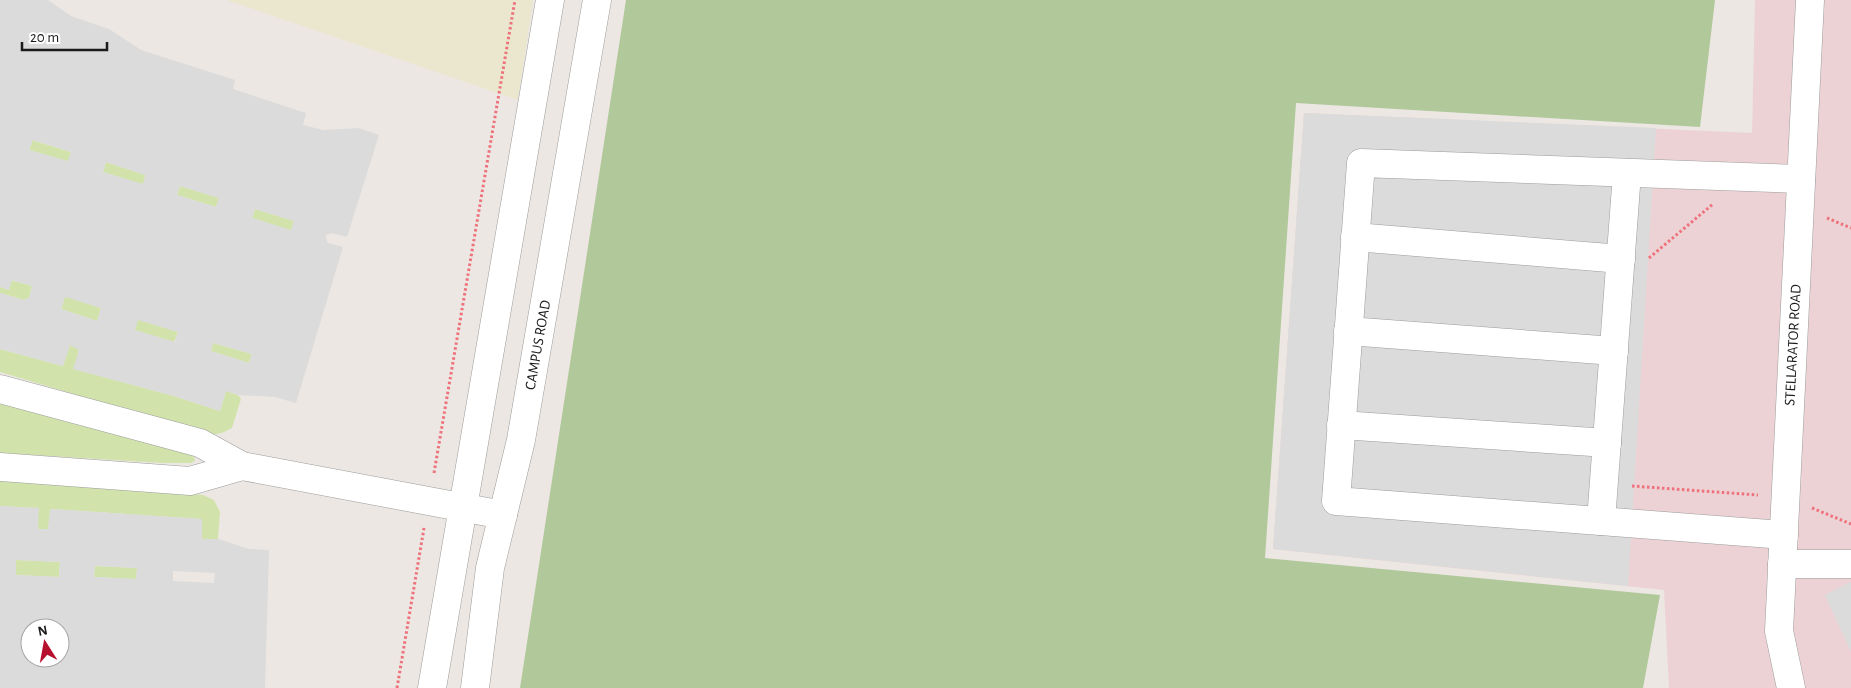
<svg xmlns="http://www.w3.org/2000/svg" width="1851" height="688" font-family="'Alegreya Sans',sans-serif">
	<rect width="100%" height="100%" fill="#ece7e2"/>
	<polygon fill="#ecd2d5" points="1755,0 1851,0 1851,688 1669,688 1664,590 1273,549 1304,113 1752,133"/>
	<polygon fill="#eae7ce" points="227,0 533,0 518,100"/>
	<g fill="#d1e3ab">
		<polygon points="32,140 71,152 68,162 29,150"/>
		<polygon points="106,162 146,175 143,185 103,172"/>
		<polygon points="180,186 219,198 216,207 177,195"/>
		<polygon points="255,209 294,221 291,231 252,218"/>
		<polygon points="11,280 32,286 29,298 24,300 0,293 0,287 9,290"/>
		<polygon points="65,296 101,308 97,321 61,309"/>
		<polygon points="138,319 178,332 174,342 134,330"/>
		<polygon points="213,343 252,354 249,363 211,351"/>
		<polygon points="70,345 79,349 74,369 174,396 220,411 226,391 238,395 241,399 232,428 222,433 211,435 0,372 0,349 63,366"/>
		<polygon points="0,400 194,456 195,461 191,463 163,463 0,453"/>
		<polygon points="0,481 203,495 214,500 220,512 218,539 201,539 202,519 51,509 48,529 38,529 38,508 0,506"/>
		<polygon points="16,560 60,562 59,577 16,575"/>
		<polygon points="95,566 137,568 136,579 94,577"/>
	</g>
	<polygon fill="#b0c89a" points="626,0 1715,0 1700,127 1296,103 1265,558 1660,595 1643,688 520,688"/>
	<g fill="#dbdbdb" fill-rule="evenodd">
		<path d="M 0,0 L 48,0 L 71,16 L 109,29 L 141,50 L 235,80 L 233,89 L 306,113 L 303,125 L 323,130 L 359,128 L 379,135 L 347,237 L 331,233 L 326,235 L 326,238 L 328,243 L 343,247 L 296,403 L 275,397 L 238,395 L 226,391 L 220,411 L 174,396 L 73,369 L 79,350 L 70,345 L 63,366 L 0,349 L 0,293 L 24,300 L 29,298 L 32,286 L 12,280 L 9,290 L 0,287 ZM 33,140 L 71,152 L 68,161 L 29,150 ZM 106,162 L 145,175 L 143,184 L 103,172 ZM 180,186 L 219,198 L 216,207 L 177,195 ZM 255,209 L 294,221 L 291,230 L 252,218 ZM 65,297 L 101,308 L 97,321 L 61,309 ZM 138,320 L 178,332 L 175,342 L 135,330 ZM 213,343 L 252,354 L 249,363 L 211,351 Z"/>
		<polygon points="1304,113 1656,128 1628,586 1273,549"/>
		<path d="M 0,506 L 39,508 L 38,529 L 48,529 L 50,509 L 202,519 L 202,539 L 218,539 L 249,549 L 269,550 L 265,688 L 0,688 ZM 16,560 L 60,562 L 59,577 L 16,575 ZM 95,566 L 137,568 L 136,579 L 94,577 ZM 173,571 L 215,573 L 214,583 L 173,581 ZM 30,628 L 60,628 L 60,658 L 30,658 Z"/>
		<polygon points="1851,582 1851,652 1825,595"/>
	</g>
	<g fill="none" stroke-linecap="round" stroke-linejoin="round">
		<g stroke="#9c9c9c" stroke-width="29">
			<g id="minor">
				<polyline points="1355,237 1621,259"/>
				<polyline points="1348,331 1614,351"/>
				<polyline points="0,389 200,443 242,466 503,515"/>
				<polyline points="1341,425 1607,443"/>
				<polyline points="0,467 190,481 242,466"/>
				<polyline points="1601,521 1627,173"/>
				<polyline points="1784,535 1336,501 1361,163 1801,179"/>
				<polyline points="1782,564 1851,564"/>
				<polyline points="432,688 550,0"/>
				<polyline points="475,688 490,568 521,440 597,0"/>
				<polyline points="1791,688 1779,631 1810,0"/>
			</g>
		</g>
		<g stroke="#ee717b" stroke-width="3" stroke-dasharray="2.5 2.5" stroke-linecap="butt">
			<polyline points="1827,218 1851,228"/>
			<polyline points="1649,258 1713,204"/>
			<polyline points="434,473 515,0"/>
			<polyline points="1632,486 1758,495"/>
			<polyline points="1812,508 1851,524"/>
			<polyline points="397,688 424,528"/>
		</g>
		<use href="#minor" stroke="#fff" stroke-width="28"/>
	</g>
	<g text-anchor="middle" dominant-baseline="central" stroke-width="5" stroke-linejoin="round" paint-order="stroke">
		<g font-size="15" fill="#1b1b1b" stroke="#fff">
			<text transform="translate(538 345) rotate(-80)">CAMPUS ROAD</text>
			<text transform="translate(1793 345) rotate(-87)">STELLARATOR ROAD</text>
		</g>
	</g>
	<g transform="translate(45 643) rotate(349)"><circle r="24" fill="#ffffff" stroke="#a4a4a4"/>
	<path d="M0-4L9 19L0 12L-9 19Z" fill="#b7102f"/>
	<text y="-8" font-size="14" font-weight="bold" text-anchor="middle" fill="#1b1b1b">N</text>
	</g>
	<path d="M22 42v8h85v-8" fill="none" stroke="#1b1b1b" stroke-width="2.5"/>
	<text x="30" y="42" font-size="15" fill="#1b1b1b" stroke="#ffffff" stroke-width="4" paint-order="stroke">20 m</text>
</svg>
